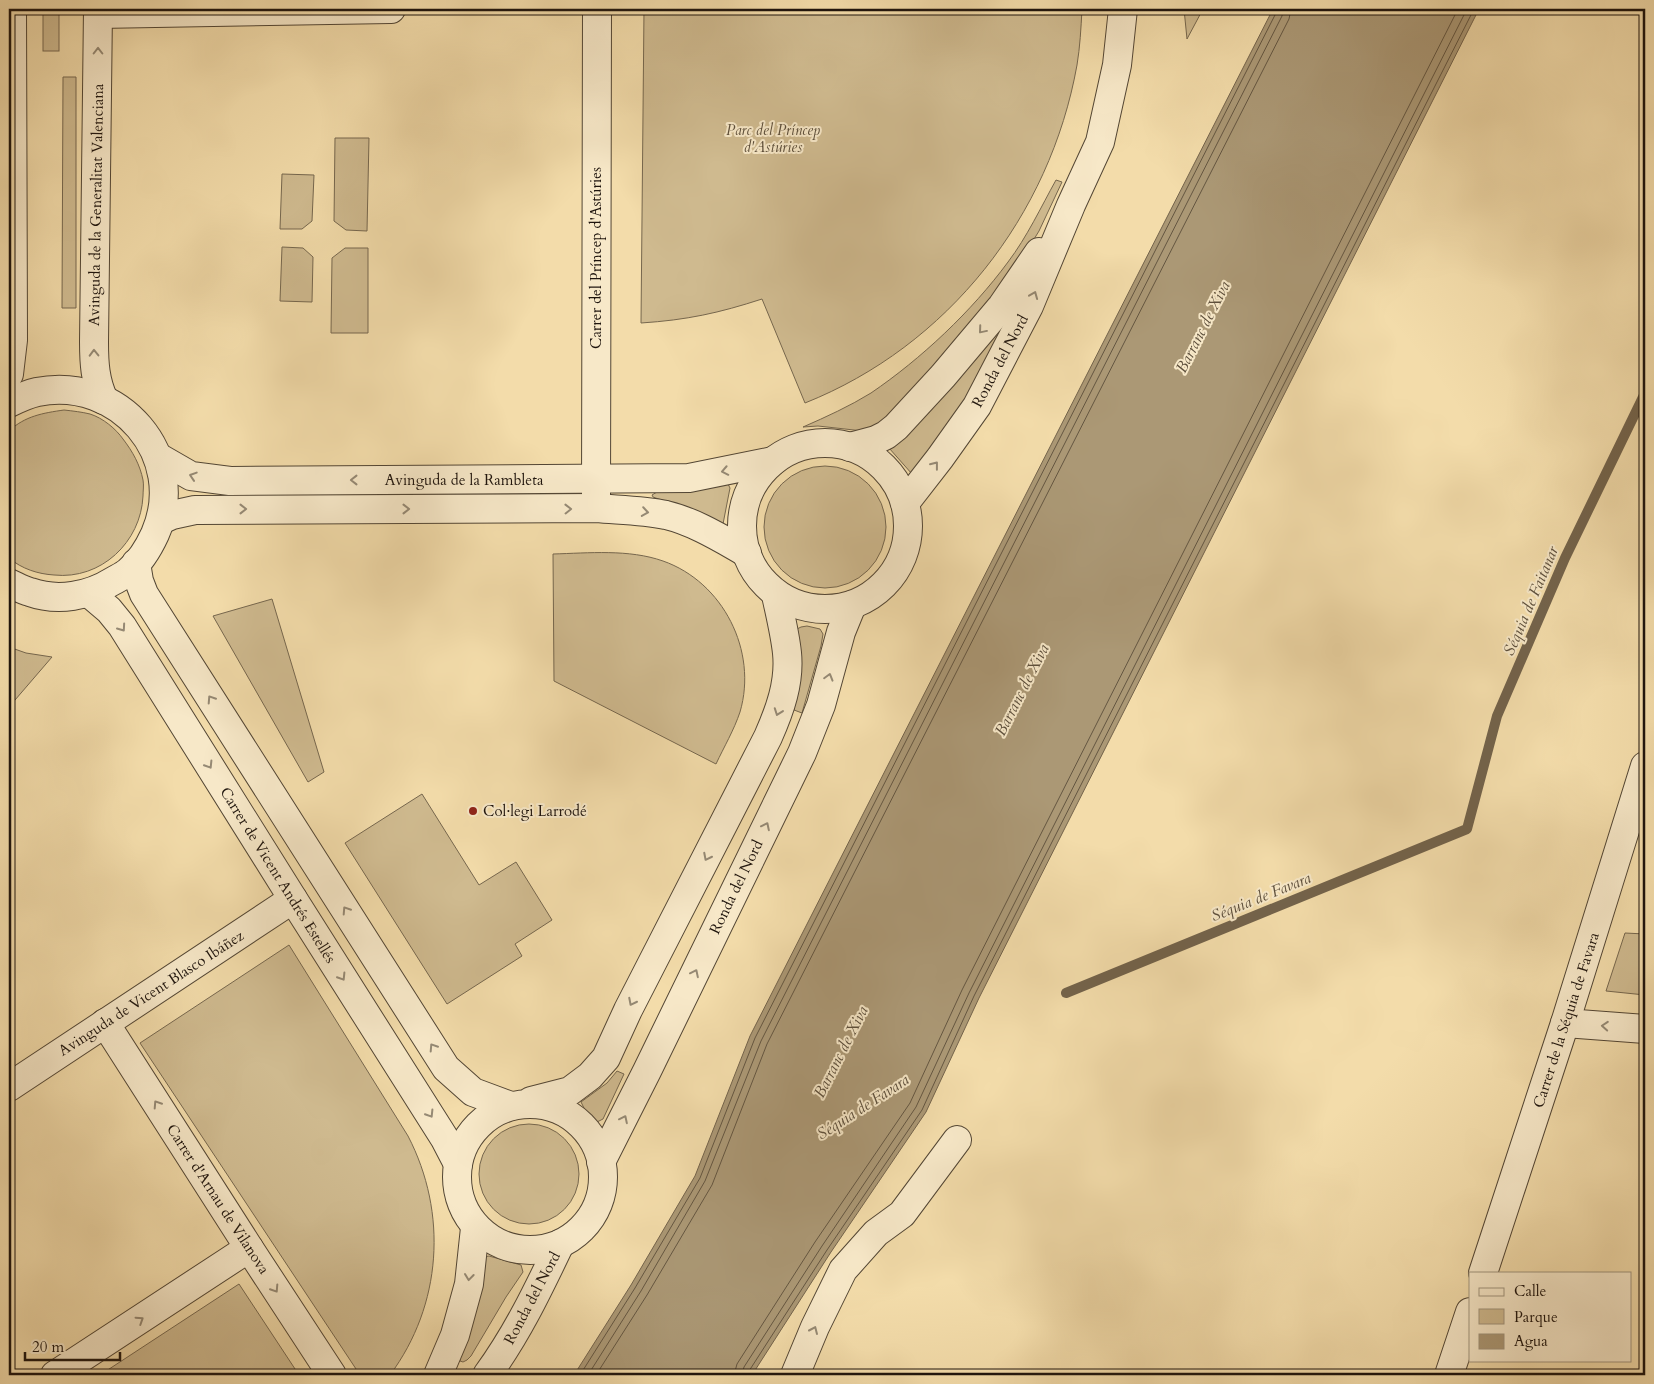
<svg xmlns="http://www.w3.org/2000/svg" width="1654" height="1384" font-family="Cardo,serif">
	<rect width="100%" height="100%" fill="#f3dcaa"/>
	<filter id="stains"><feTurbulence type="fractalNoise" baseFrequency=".004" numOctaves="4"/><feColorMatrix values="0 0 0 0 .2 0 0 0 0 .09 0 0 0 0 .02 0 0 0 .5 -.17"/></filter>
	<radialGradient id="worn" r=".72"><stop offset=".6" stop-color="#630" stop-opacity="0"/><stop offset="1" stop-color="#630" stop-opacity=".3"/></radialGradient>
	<g fill="#cfba8f" stroke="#76674e">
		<rect x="43" y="9" width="16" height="42"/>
		<path d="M 644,9 L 1082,9 C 1081,28 1080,47 1077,65 C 1050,216 948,346 805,403 L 762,299 C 719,313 687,320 641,323 Z"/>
		<polygon points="1184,9 1203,9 1187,39"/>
		<polygon points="63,77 76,77 76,308 62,308"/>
		<polygon points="335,138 369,138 367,231 346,230 334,221"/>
		<polygon points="282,174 314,175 312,221 302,229 280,229"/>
		<path d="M 1056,180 L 1062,182 L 1039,231 L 1015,270 L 989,307 L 889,417 L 874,428 L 863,431 L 818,426 L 803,427 C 826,417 850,406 871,393 C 921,359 972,311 1008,262 C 1027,237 1041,207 1056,180 Z"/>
		<polygon points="282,247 303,248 313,257 312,302 280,301"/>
		<polygon points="345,248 368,248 368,333 331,333 332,258"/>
		<polygon points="1025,289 972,398 912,474 889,448 970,366"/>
		<path d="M 64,410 C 73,411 82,412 90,414 C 103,418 116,429 123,439 C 133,452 140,465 143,480 C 144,485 143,491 143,496 C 141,542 101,580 54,575 C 38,574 22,569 9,558 L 9,431 C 25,416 43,413 64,410 Z"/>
		<circle cx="825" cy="527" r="61"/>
		<polygon points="728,484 730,488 723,524 692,511 653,497 652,495 657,492"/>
		<path d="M 553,554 C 589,553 629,549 663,561 C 723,582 758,651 740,712 C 734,730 724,747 716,764 L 554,681 Z"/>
		<polygon points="272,599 324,772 308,782 213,616"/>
		<polygon points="807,626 820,629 823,634 821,646 802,713 794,710 798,684 797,629 801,627"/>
		<polygon points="9,647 26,653 52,657 9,707"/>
		<polygon points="422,794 479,885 516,862 552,920 515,944 522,956 447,1004 345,843"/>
		<polygon points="1625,933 1645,934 1645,995 1606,991"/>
		<path d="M 289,945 L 408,1136 C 448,1213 442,1305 390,1375 L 360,1375 L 140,1043 Z"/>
		<polygon points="617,1071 624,1074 603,1119 597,1122 584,1108 581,1102 607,1083"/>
		<circle cx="529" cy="1174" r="50"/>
		<polygon points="489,1256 521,1265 523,1272 506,1297 471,1356 467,1360 463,1362 460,1361 460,1355 484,1257"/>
		<polygon points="239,1284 299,1375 100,1375"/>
	</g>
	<polygon fill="#ab9875" stroke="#73634b" points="1273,9 1479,9 979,998 926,1112 831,1252 752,1375 574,1375 631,1285 695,1176 750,1036"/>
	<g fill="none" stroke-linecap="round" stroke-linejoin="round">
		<g stroke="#645641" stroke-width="1">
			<polyline points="580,1375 635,1288 700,1178 755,1038 1276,13 1277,9"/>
			<polyline points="588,1375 641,1291 705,1181 761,1041 1282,16 1283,9"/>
			<polyline points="596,1375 647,1295 712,1185 767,1044 1289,19 1291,9"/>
			<polyline points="734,1375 737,1364 815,1242 910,1103 962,990 1458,9"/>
			<polyline points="742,1375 744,1367 822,1246 916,1107 969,993 1467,9"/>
			<polyline points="748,1375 749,1371 827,1250 922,1110 974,996 1474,9"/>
		</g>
		<polyline stroke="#73634b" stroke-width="10" points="1066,993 1467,829 1497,716 1565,558 1645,393"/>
		<g stroke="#534634" stroke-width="30">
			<g id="minor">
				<path d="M 98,9 L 94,342 C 94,363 95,381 104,400"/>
				<polyline points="98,14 391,9"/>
				<polyline points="9,374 13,340 12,9"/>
				<path d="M 9,403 C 17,399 28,394 37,392 C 119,375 189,456 155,534 C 149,547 141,561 129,571 C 125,575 118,578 113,581 C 89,596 58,602 30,592 C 22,590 16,586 9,583"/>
				<circle cx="825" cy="526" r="83"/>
				<polyline points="850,447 876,440 886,435 896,427 943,376 1002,306 1039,252"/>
				<polyline points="158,457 191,476 230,481 689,478 773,461"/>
				<polyline points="596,497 597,9"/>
				<polyline points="905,503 940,458 977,406 1029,306 1071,205 1100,142 1117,65 1123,9"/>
				<path d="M 161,520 L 172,515 L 195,510 L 596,508 C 619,510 643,510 666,515 C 695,522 722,539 747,553"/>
				<polyline points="136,563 139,581 144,594 446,1068 473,1092 511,1106"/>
				<polyline points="89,593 109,610 122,626 293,899 445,1139 458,1164"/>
				<polyline points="105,1023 249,1248 332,1375"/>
				<polyline points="1565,1023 1645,1029"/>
				<polyline points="9,1087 293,899"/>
				<path d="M 531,1101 L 570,1091 L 590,1076 L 606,1058 L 628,1010 L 768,737 C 780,710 790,682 787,653 C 785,634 780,614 776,595"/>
				<circle cx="530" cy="1177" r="73"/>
				<polyline points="601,1162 647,1071 802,753 821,705 841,632 852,605"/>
				<polyline points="1483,1273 1565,1023 1645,766"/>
				<polyline points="55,1375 249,1248"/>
				<polyline points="438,1375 455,1335 469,1284 475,1228"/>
				<path d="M 487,1375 C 517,1334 538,1290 560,1244"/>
				<polyline points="795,1375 815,1327 843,1270 876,1233 902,1214 957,1140"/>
				<polyline points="1449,1375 1470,1312"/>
			</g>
		</g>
		<use href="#minor" stroke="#f7e8c8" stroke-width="28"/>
	</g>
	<defs><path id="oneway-chevron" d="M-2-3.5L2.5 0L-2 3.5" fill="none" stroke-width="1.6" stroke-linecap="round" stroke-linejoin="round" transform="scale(1.25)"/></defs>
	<g stroke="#958974">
		<use href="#oneway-chevron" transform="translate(98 51) rotate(-90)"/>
		<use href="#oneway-chevron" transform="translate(1034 295) rotate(-68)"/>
		<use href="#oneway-chevron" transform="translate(982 330) rotate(130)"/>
		<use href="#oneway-chevron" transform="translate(94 353) rotate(-91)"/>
		<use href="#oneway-chevron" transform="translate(935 465) rotate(-52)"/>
		<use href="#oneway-chevron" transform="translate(725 471) rotate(169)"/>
		<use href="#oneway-chevron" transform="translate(193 476) rotate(-162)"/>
		<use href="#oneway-chevron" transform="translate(354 480) rotate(180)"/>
		<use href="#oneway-chevron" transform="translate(243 509)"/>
		<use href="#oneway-chevron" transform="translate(406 509)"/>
		<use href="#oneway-chevron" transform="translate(568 509) rotate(-1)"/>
		<use href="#oneway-chevron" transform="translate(645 512) rotate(9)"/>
		<use href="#oneway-chevron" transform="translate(122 628) rotate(55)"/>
		<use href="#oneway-chevron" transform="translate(829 677) rotate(-74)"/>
		<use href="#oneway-chevron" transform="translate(211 699) rotate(-123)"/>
		<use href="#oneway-chevron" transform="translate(778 712) rotate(110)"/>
		<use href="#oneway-chevron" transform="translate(209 765) rotate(58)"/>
		<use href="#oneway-chevron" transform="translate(766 826) rotate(-64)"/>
		<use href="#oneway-chevron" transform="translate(707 857) rotate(117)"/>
		<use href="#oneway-chevron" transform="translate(346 910) rotate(-123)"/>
		<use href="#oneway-chevron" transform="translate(695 973) rotate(-64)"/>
		<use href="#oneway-chevron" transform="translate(342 977) rotate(58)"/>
		<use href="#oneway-chevron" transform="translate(632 1002) rotate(117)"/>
		<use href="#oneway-chevron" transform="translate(1605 1026) rotate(-176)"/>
		<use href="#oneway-chevron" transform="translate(433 1047) rotate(-123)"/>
		<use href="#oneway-chevron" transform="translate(157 1104) rotate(-123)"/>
		<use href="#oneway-chevron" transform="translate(430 1114) rotate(58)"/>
		<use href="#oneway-chevron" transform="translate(624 1119) rotate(-64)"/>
		<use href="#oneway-chevron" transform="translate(469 1277) rotate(97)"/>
		<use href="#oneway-chevron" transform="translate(275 1289) rotate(57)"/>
		<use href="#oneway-chevron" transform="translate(140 1320) rotate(-33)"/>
		<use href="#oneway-chevron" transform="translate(814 1330) rotate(-66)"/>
	</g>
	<circle fill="#8f2418" stroke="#f7e8c8" stroke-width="2" cx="473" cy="811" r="5"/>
	<g text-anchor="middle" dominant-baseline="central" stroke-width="4" stroke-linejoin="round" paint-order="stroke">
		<g font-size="15" font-style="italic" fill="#5c4e3a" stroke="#f7e8c8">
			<text x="773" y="130">Parc del Príncep<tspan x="773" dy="17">d'Astúries</tspan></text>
		</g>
		<g font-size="15" fill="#1e140d" stroke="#f7e8c8">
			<text transform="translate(96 205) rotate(-89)">Avinguda de la Generalitat Valenciana</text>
			<text transform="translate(596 258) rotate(-90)">Carrer del Príncep d'Astúries</text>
			<text transform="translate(1000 361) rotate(-62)">Ronda del Nord</text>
			<text x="464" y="480">Avinguda de la Rambleta</text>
			<text transform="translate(278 875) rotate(58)">Carrer de Vicent Andrés Estellés</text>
			<text transform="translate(736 887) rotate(-64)">Ronda del Nord</text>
			<text transform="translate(151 993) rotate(-33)">Avinguda de Vicent Blasco Ibáñez</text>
			<text transform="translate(1566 1020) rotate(-72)">Carrer de la Séquia de Favara</text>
			<text transform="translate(218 1199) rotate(57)">Carrer d'Arnau de Vilanova</text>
			<text transform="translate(532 1298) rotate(-62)">Ronda del Nord</text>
		</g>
		<g font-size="15" fill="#1e140d" stroke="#f7e8c8" text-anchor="start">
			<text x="483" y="811">Col·legi Larrodé</text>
		</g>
		<g font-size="16" font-style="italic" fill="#5d4f3c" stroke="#f7e8c8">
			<text transform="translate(1203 327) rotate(-63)">Barranc de Xiva</text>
			<text transform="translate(1531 601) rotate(-67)">Séquia de Faitanar</text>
			<text transform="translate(1022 690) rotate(-63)">Barranc de Xiva</text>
			<text transform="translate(1261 897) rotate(-22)">Séquia de Favara</text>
			<text transform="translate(841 1052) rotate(-63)">Barranc de Xiva</text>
			<text transform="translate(863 1107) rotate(-33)">Séquia de Favara</text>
		</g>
	</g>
	<rect width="1654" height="1384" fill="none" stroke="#f3dcaa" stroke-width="30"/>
	<rect x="10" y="10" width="1634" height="1364" fill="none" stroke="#1e140d" stroke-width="2.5"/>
	<rect x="15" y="15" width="1624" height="1354" fill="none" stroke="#1e140d"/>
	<rect x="1469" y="1272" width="162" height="90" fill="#f7e8c8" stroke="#a0937d"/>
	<rect x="1479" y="1288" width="25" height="8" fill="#f7e8c8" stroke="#a0937d"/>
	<text x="1514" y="1296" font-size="15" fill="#1e140d">Calle</text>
	<rect x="1479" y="1309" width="25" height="15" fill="#cfba8f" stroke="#a0937d"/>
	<text x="1514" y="1322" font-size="15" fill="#1e140d">Parque</text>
	<rect x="1479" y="1334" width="25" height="15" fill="#ab9875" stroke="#a0937d"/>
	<text x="1514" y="1346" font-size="15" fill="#1e140d">Agua</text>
	<path d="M25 1352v8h95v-8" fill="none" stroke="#1e140d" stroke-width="2.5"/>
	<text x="32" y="1352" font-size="15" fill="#1e140d" stroke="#f7e8c8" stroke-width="4" paint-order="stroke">20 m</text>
	<rect width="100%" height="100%" filter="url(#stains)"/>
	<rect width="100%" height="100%" fill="url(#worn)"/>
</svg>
